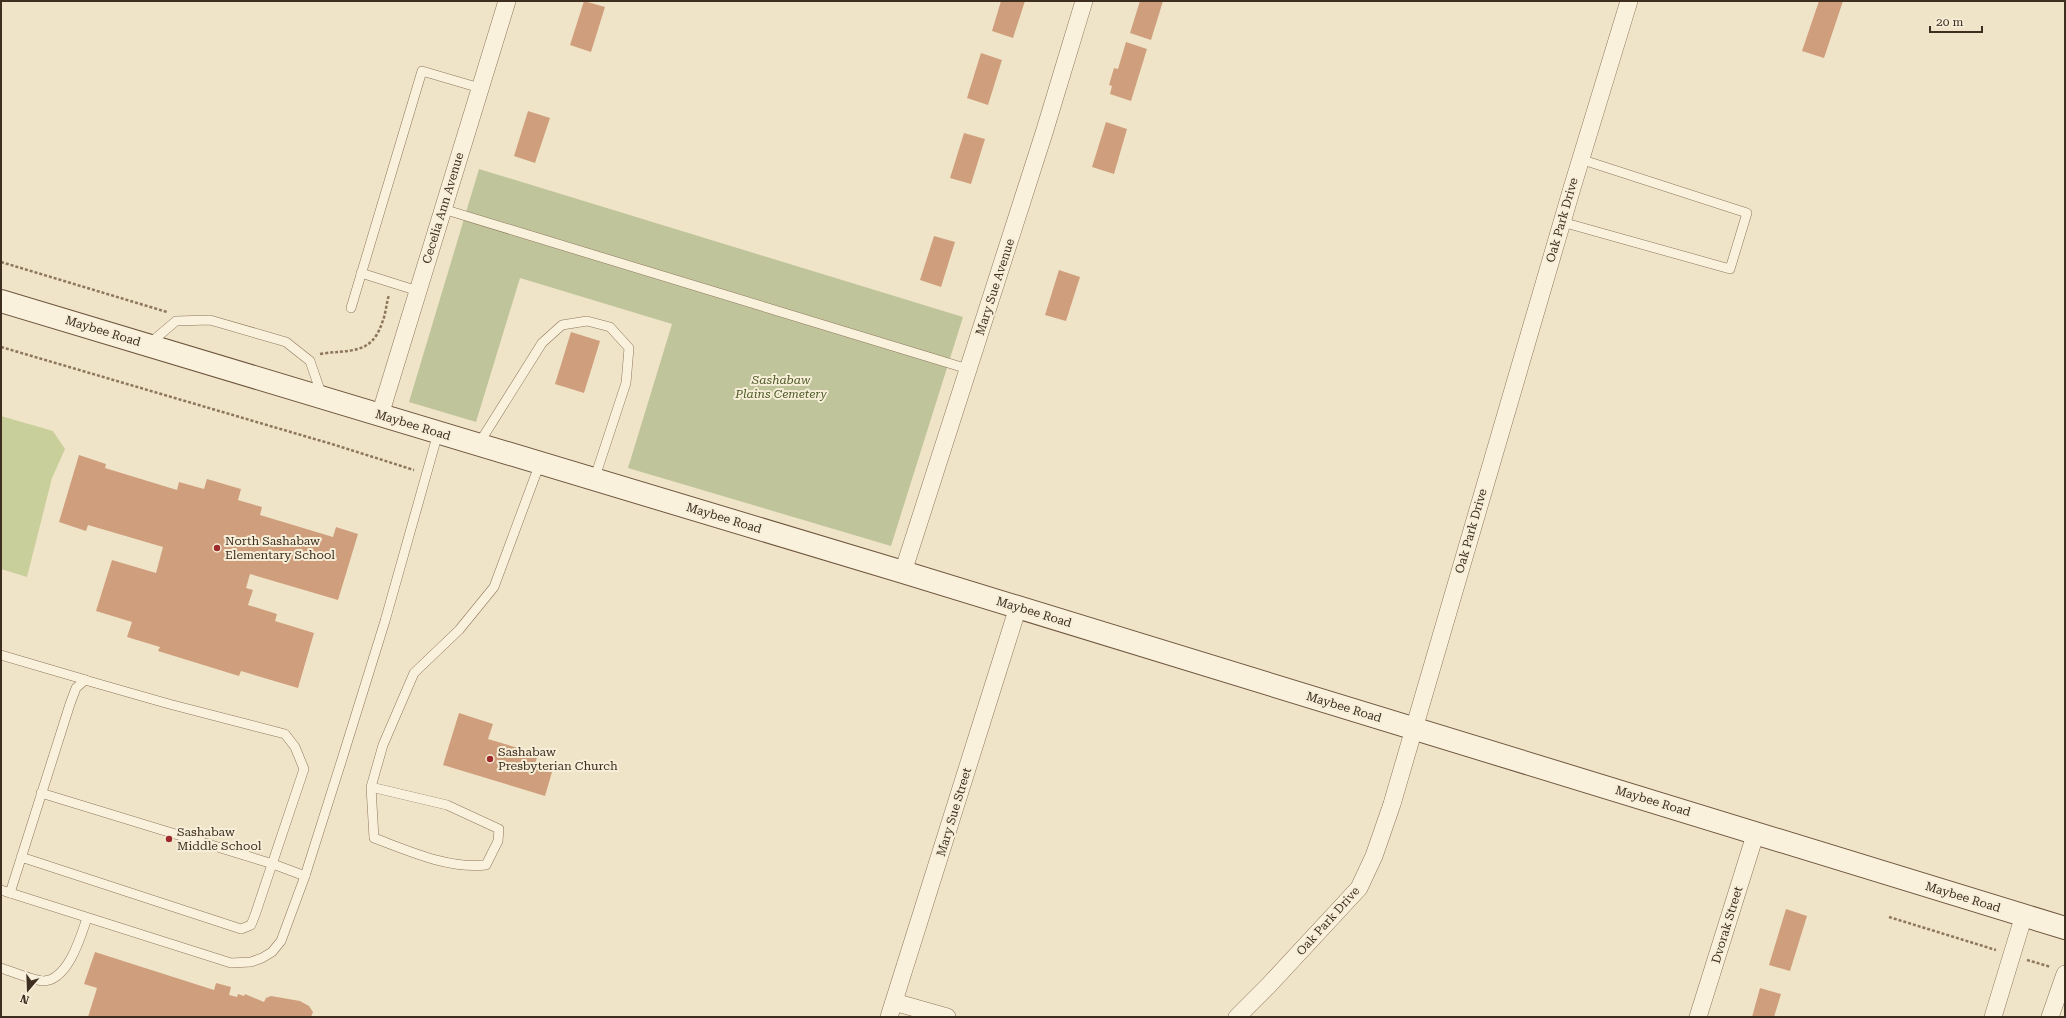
<svg xmlns="http://www.w3.org/2000/svg" width="2066" height="1018" font-family="'Roboto Serif',serif">
	<rect width="100%" height="100%" fill="#f0e4c8"/>
	<polygon fill="#c9cf9b" points="1,416 53,431 65,449 52,478 27,577 1,569"/>
	<polygon fill="#bfc49a" points="479,169 963,317 891,546 628,468 672,324 520,278 476,422 409,402"/>
	<g fill="#cf9f7d">
		<polygon points="584,1 605,7 591,52 570,45"/>
		<polygon points="1001,1 1025,1 1013,38 992,31"/>
		<polygon points="1140,1 1163,1 1151,40 1130,33"/>
		<polygon points="1819,1 1843,1 1824,58 1802,51"/>
		<polygon points="1126,42 1147,49 1131,101 1110,94 1112,86 1109,85 1114,68 1118,69"/>
		<polygon points="981,53 1002,60 988,105 967,98"/>
		<polygon points="528,111 550,118 535,163 514,156"/>
		<polygon points="1106,122 1127,129 1114,174 1092,167"/>
		<polygon points="964,133 985,139 971,184 950,178"/>
		<polygon points="934,236 955,242 941,287 920,280"/>
		<polygon points="1059,270 1080,277 1066,321 1045,315"/>
		<polygon points="571,332 600,341 584,393 555,384"/>
		<polygon points="79,455 106,464 105,468 177,490 179,482 204,489 207,479 241,489 238,500 262,507 260,515 333,537 336,527 358,534 338,600 250,574 246,588 253,590 248,605 277,614 275,621 314,633 298,688 241,671 239,676 158,651 160,647 127,637 132,622 96,611 112,560 156,573 163,547 88,525 86,531 59,522"/>
		<polygon points="459,713 493,724 488,739 538,754 534,767 552,772 545,796 443,765"/>
		<polygon points="1786,909 1807,916 1790,971 1769,965"/>
		<polygon points="95,952 214,990 216,983 231,987 229,995 237,997 238,994 244,996 245,994 264,1002 266,998 271,996 300,1001 309,1006 313,1012 311,1017 88,1017 97,988 84,984"/>
		<polygon points="1760,988 1781,994 1774,1017 1752,1017"/>
	</g>
	<g fill="none" stroke-linecap="round" stroke-linejoin="round">
		<g stroke="#8d765c" stroke-width="10">
			<g id="lane">
				<polyline points="443,209 968,369"/>
				<polyline points="1562,222 1730,269 1747,213 1580,159"/>
				<polyline points="361,273 418,291"/>
				<polyline points="351,308 422,71 480,88"/>
				<polyline points="149,344 176,321 210,320 286,342 310,361 322,396"/>
				<polyline points="478,445 542,343 562,325 587,321 610,327 629,348 626,383 594,480"/>
				<polyline points="1,655 86,680"/>
				<path d="M 371,787 L 447,805 L 499,829 L 498,841 L 486,865 C 448,869 409,851 374,838 L 371,787 L 383,745 L 414,673 L 459,630 L 494,587 L 540,463"/>
				<polyline points="41,793 273,864 305,876"/>
				<polyline points="1,890 231,963 251,962 262,958 272,952 281,941 305,876 343,756 385,621 438,433"/>
				<polyline points="10,893 70,704 76,688 85,680 169,704 285,734 295,747 304,769 255,915 251,925 241,929 21,857"/>
				<path d="M 1,968 C 10,971 35,981 43,981 C 68,981 81,936 87,918"/>
			</g>
		</g>
		<g stroke="#8d765c" stroke-width="18">
			<g id="street">
				<polyline points="380,415 507,1"/>
				<polyline points="903,572 1044,133 1084,1"/>
				<polyline points="894,1002 947,1017"/>
				<polyline points="889,1017 1018,607"/>
				<polyline points="1237,1017 1269,985 1359,888 1374,856 1392,804 1572,188 1629,1"/>
				<polyline points="1698,1017 1756,832"/>
				<polyline points="1993,1017 2024,915"/>
				<polyline points="2050,1017 2065,974"/>
			</g>
		</g>
		<g stroke="#6f573f" stroke-width="24">
			<polyline id="secondary" points="1,301 903,572 2065,928"/>
		</g>
		<g stroke="#8d765c" stroke-width="2.5" stroke-dasharray="3 2" stroke-linecap="butt">
			<polyline points="1,262 167,312"/>
			<polyline points="1,347 335,445 414,470"/>
			<path d="M 320,354 C 349,349 371,356 382,323 C 386,314 386,304 389,295"/>
			<polyline points="1889,917 1996,950"/>
			<polyline points="2027,960 2051,967"/>
		</g>
		<use href="#lane" stroke="#faf1dc" stroke-width="9"/>
		<use href="#street" stroke="#faf1dc" stroke-width="17"/>
		<use href="#secondary" stroke="#faf1dc" stroke-width="22"/>
	</g>
	<g fill="#9e2a2b" stroke="#f7eed8" stroke-width="1.5">
		<circle cx="217" cy="548" r="4"/>
		<circle cx="490" cy="759" r="4"/>
		<circle cx="169" cy="839" r="4"/>
	</g>
	<g text-anchor="middle" dominant-baseline="central" stroke-width="4" stroke-linejoin="round" paint-order="stroke">
		<g font-size="12" fill="#3d2e20" stroke="#f7eed8">
			<text transform="translate(443 208) rotate(-73)">Cecelia Ann Avenue</text>
			<text transform="translate(1562 220) rotate(-74)">Oak Park Drive</text>
			<text transform="translate(995 287) rotate(-72)">Mary Sue Avenue</text>
			<text transform="translate(103 331) rotate(17)">Maybee Road</text>
			<text transform="translate(413 425) rotate(17)">Maybee Road</text>
			<text transform="translate(724 518) rotate(17)">Maybee Road</text>
			<text transform="translate(1471 531) rotate(-74)">Oak Park Drive</text>
			<text transform="translate(1034 612) rotate(17)">Maybee Road</text>
			<text transform="translate(1344 707) rotate(17)">Maybee Road</text>
			<text transform="translate(1653 801) rotate(17)">Maybee Road</text>
			<text transform="translate(954 812) rotate(-73)">Mary Sue Street</text>
			<text transform="translate(1963 897) rotate(17)">Maybee Road</text>
			<text transform="translate(1328 921) rotate(-48)">Oak Park Drive</text>
			<text transform="translate(1727 925) rotate(-73)">Dvorak Street</text>
		</g>
		<g font-size="12" font-style="italic" fill="#4d5a26" stroke="#f7eed8">
			<text x="781" y="380">Sashabaw<tspan x="781" dy="14">Plains Cemetery</tspan></text>
		</g>
		<g font-size="12" fill="#3d2e20" stroke="#f7eed8" text-anchor="start">
			<text x="225" y="541">North Sashabaw<tspan x="225" dy="14">Elementary School</tspan></text>
			<text x="498" y="752">Sashabaw<tspan x="498" dy="14">Presbyterian Church</tspan></text>
			<text x="177" y="832">Sashabaw<tspan x="177" dy="14">Middle School</tspan></text>
		</g>
	</g>
	<rect width="2066" height="1018" fill="none" stroke="#3d2e20" stroke-width="4"/>
	<g transform="translate(28 990) rotate(199)" stroke="#f7eed8" stroke-width="3" paint-order="stroke">
	<path d="M0-3L7 15L0 10L-7 15Z" fill="#3d2e20"/>
	<text y="-6" font-size="11" font-weight="bold" text-anchor="middle" fill="#3d2e20">N</text>
	</g>
	<path d="M1930 26v6h52v-6" fill="none" stroke="#3d2e20" stroke-width="2"/>
	<text x="1936" y="26" font-size="12" fill="#3d2e20" stroke="#f7eed8" stroke-width="3" paint-order="stroke">20 m</text>
</svg>
